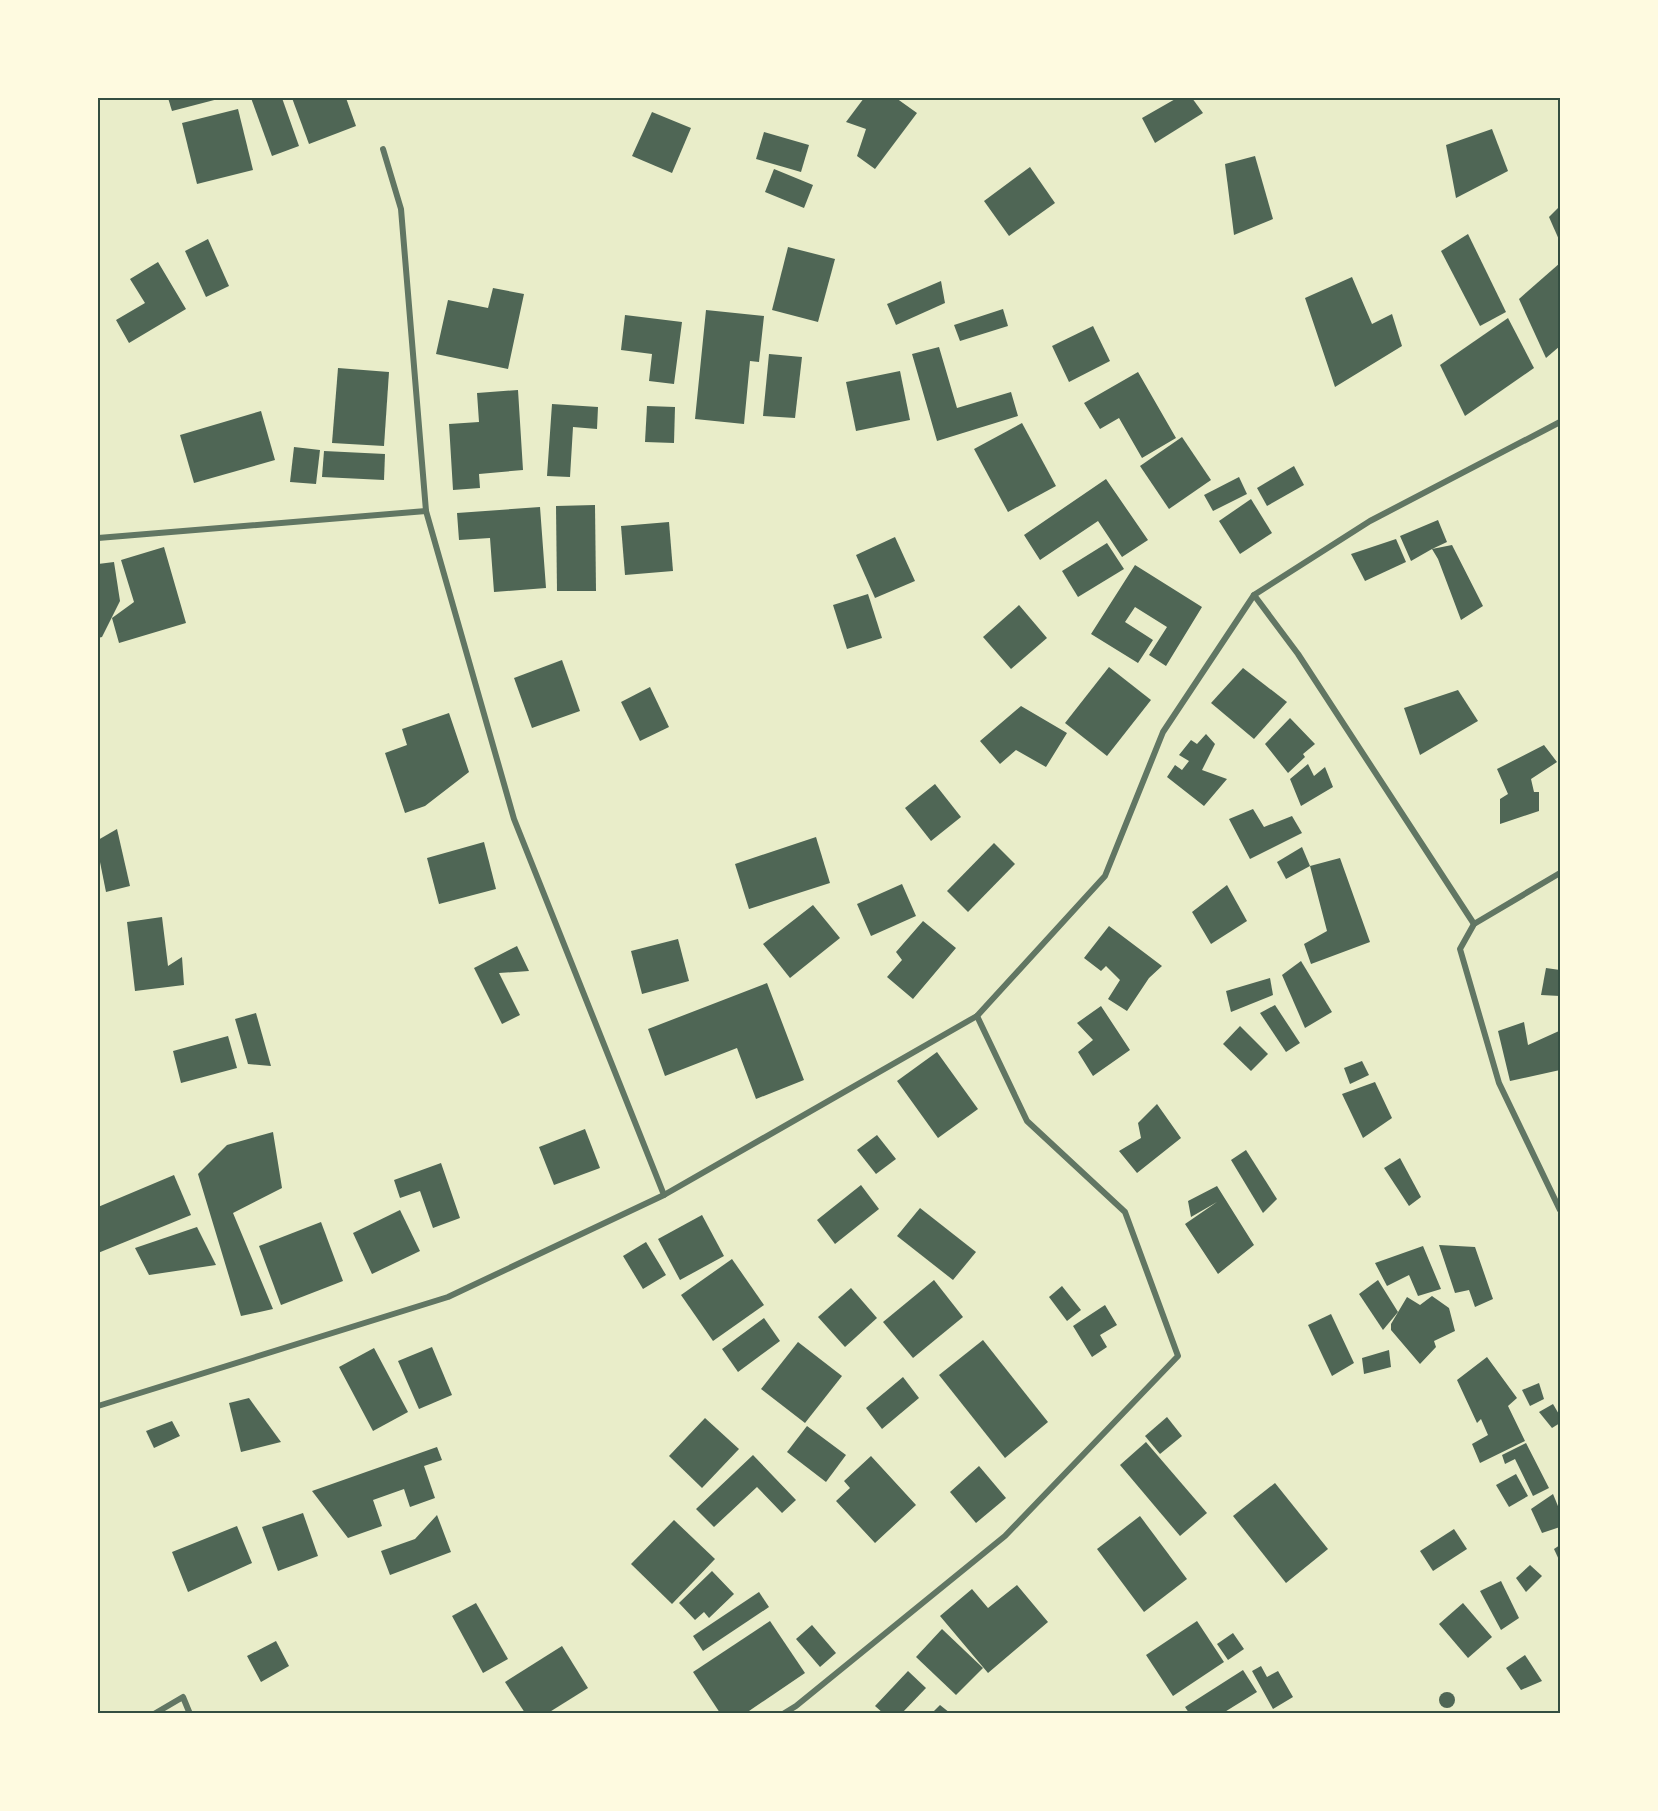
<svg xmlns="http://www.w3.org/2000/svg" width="1658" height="1811" font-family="Rubik,sans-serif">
	<rect width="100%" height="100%" fill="#e9edc9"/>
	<g fill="#4f6655">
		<polygon points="168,98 222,98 172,111"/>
		<polygon points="251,98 282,98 299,146 272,156"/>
		<polygon points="292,98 346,98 356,126 309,144"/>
		<polygon points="864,98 896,98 917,113 875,169 857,156 866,129 846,122"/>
		<polygon points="1177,98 1192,98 1203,113 1155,143 1142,118"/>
		<polygon points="238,109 253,170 197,184 182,123"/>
		<polygon points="652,112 691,128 672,173 632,156"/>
		<polygon points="1492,129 1508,171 1456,198 1446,145"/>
		<polygon points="764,132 809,145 801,172 756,159"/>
		<polygon points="1255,156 1273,219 1234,235 1225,164"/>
		<polygon points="1030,167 1055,203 1009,236 984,201"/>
		<polygon points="774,169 813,185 804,208 765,192"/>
		<polygon points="1560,206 1560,242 1549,217"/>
		<polygon points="1468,234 1506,312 1480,326 1441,251"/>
		<polygon points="208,239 229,286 206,297 185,251"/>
		<polygon points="788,247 835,259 818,322 772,310"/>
		<polygon points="158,262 186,309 129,343 116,320 145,303 130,279"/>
		<polygon points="1560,263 1560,346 1546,358 1519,299"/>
		<polygon points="1352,277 1372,324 1392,314 1402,346 1335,387 1305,298"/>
		<polygon points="941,281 945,303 896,325 887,304"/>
		<polygon points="493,288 524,294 508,369 436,354 448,300 488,308"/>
		<polygon points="1003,309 1008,326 960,341 954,325"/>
		<polygon points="706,310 764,316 759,362 750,361 744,424 695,419"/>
		<polygon points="625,315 682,322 674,384 649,381 652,354 621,350"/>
		<polygon points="1508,318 1534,368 1465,416 1440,365"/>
		<polygon points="1093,326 1110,361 1069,382 1052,346"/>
		<polygon points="939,347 957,408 1011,392 1018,416 937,441 912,354"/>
		<polygon points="769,354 802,357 795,418 763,416"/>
		<polygon points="338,368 389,372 384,446 332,443"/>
		<polygon points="900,371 910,420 856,431 846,382"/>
		<polygon points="1138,372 1176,438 1142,458 1119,418 1100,429 1084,403"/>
		<polygon points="518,390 523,470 479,474 480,488 453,490 449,424 479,422 477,393"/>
		<polygon points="552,404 598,407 597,429 573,427 570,477 547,476"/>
		<polygon points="647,406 675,407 674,443 645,442"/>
		<polygon points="261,411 275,460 194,483 180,435"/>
		<polygon points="1022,423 1056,486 1008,512 974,449"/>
		<polygon points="1182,437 1211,480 1169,509 1140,466"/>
		<polygon points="294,447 320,450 316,484 290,482"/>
		<polygon points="324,451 385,454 384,480 322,477"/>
		<polygon points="1294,466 1304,485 1267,506 1257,488"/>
		<polygon points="1239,477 1247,494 1213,511 1204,495"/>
		<polygon points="1106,479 1148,540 1122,557 1098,521 1040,560 1024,535"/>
		<polygon points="1251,499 1272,533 1240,554 1219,521"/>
		<polygon points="595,505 596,591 557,591 556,506"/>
		<polygon points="540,507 546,588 494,592 490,538 459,540 457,513"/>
		<polygon points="1438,520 1447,542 1432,549 1452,545 1483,606 1461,620 1438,559 1432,549 1411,561 1400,536"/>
		<polygon points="669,522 673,571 625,575 621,526"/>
		<polygon points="895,537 915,581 875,598 856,555"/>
		<polygon points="1396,539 1406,562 1365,581 1351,554"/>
		<polygon points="1107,543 1124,569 1078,597 1062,571"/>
		<polygon points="164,547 186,623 119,643 112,618 134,602 121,560"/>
		<polygon points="114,562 120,601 102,637 98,638 98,564"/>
		<polygon points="1135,565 1202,607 1166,666 1149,655 1167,627 1135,607 1125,622 1153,640 1138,663 1091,634"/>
		<polygon points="868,594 882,638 847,649 833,605"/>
		<polygon points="1019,605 1047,638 1011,669 983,637"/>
		<polygon points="562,660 580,711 532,728 514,678"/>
		<polygon points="1109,667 1151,700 1107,756 1065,723"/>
		<polygon points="1243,668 1287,702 1254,739 1211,703"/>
		<polygon points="650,687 669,727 640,741 621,702"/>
		<polygon points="1458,690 1478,721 1420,755 1404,708"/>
		<polygon points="1021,706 1067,733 1046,767 1016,750 1000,764 980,741"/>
		<polygon points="449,713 469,772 425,806 405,813 385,753 407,745 402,729"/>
		<polygon points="1290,718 1315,744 1303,754 1305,757 1288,773 1265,744"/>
		<polygon points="1206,734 1215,744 1202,770 1227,779 1204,806 1167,777 1175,765 1182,770 1189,761 1179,755 1191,740 1197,744"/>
		<polygon points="1544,745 1557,762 1531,779 1534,792 1539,792 1539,811 1500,824 1500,799 1508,794 1497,769"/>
		<polygon points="1308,764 1314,776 1325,767 1333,787 1301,806 1290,779"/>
		<polygon points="935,784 961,817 931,841 905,808"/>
		<polygon points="1253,809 1264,827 1292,816 1302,833 1250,859 1229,819"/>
		<polygon points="117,829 130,886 106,892 98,852 98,840"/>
		<polygon points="816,837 830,883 749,909 735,864"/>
		<polygon points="484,842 496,889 439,904 427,858"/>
		<polygon points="994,843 1015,864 968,912 947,891"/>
		<polygon points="1302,847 1310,866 1286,879 1277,862"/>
		<polygon points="1340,858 1370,942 1311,964 1304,944 1327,931 1310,866"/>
		<polygon points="902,884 916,916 871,936 857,904"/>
		<polygon points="1227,885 1247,921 1211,944 1192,912"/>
		<polygon points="813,905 840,938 790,978 763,944"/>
		<polygon points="162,917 168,966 182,957 184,985 135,991 127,922"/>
		<polygon points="923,921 956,948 913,999 887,977 902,960 896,952"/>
		<polygon points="1109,926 1162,966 1149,978 1127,1011 1108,999 1120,980 1106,966 1101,971 1084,958"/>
		<polygon points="678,939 689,981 642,994 631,951"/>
		<polygon points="517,946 529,971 499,973 520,1015 502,1024 474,968"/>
		<polygon points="1301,961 1332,1012 1305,1028 1282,975"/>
		<polygon points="1546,968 1560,970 1560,996 1541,995"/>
		<polygon points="1270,978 1273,995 1231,1012 1226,991"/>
		<polygon points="767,983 804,1080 756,1099 737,1048 665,1076 648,1029"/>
		<polygon points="1275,1005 1300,1043 1286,1052 1260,1013"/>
		<polygon points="1101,1006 1130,1050 1093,1076 1078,1052 1093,1040 1077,1023"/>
		<polygon points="256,1013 271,1066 248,1064 235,1019"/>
		<polygon points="1524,1022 1528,1045 1559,1031 1560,1070 1510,1081 1498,1031"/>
		<polygon points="1240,1026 1268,1054 1251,1071 1223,1044"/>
		<polygon points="228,1036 237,1068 181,1083 173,1051"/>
		<polygon points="937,1052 978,1109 938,1138 897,1081"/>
		<polygon points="1362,1061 1369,1075 1350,1084 1344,1068"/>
		<polygon points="1375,1082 1392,1118 1363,1138 1342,1094"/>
		<polygon points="1157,1104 1181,1138 1137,1173 1119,1151 1141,1138 1138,1123"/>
		<polygon points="585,1129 600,1168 554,1185 539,1147"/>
		<polygon points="273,1132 282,1188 233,1213 273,1309 241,1316 198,1174 227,1145"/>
		<polygon points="877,1135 896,1159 876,1174 857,1150"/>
		<polygon points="1246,1150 1277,1199 1263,1213 1231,1160"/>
		<polygon points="1400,1158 1421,1197 1409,1206 1384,1168"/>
		<polygon points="441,1163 460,1218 433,1228 420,1191 400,1198 394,1180"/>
		<polygon points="174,1175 191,1215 98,1253 98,1207"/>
		<polygon points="861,1185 879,1209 835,1244 817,1220"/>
		<polygon points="1217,1186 1254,1245 1218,1274 1185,1224 1217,1202 1191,1217 1188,1201"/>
		<polygon points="920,1208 976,1252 953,1280 897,1236"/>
		<polygon points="400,1210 420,1251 372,1274 353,1233"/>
		<polygon points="702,1215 724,1256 680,1280 658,1239"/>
		<polygon points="321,1222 343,1281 281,1305 259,1246"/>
		<polygon points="197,1227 216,1265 149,1275 135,1248"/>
		<polygon points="646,1242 666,1275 643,1289 623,1256"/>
		<polygon points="1439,1245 1475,1247 1493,1299 1475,1307 1469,1290 1455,1293"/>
		<polygon points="1423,1246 1441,1289 1418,1296 1409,1275 1387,1286 1375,1263"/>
		<polygon points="732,1259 764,1305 713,1341 681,1295"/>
		<polygon points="934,1280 963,1317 913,1358 883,1322"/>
		<polygon points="1378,1280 1398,1312 1383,1330 1359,1294"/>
		<polygon points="1062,1286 1081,1310 1067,1321 1049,1297"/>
		<polygon points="851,1288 877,1318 845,1347 818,1317"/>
		<polygon points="1432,1296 1449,1308 1455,1331 1434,1341 1436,1347 1420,1364 1391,1330 1391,1324 1407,1297 1420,1305"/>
		<polygon points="1105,1305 1117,1325 1100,1335 1107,1347 1092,1357 1073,1326"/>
		<polygon points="1331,1314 1354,1363 1332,1376 1308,1325"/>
		<polygon points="764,1318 780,1341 738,1372 722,1349"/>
		<polygon points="983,1340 1048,1422 1005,1458 939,1375"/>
		<polygon points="798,1342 842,1376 805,1423 761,1389"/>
		<polygon points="432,1347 452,1395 419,1409 398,1361"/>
		<polygon points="374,1348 408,1412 373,1431 339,1367"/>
		<polygon points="1389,1350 1391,1367 1364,1374 1362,1358"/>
		<polygon points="1487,1357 1517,1398 1508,1406 1525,1441 1480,1463 1472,1444 1488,1435 1481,1419 1477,1423 1457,1380"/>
		<polygon points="903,1377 919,1398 882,1429 866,1408"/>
		<polygon points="1539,1383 1544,1399 1530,1406 1522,1390"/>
		<polygon points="249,1398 281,1442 241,1452 229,1403"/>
		<polygon points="1553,1404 1560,1416 1560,1423 1552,1428 1539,1412"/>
		<polygon points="1167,1417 1182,1436 1160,1454 1145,1436"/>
		<polygon points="705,1418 739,1449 702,1488 669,1456"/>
		<polygon points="172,1421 180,1436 154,1448 146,1431"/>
		<polygon points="807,1426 846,1455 826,1482 787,1452"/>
		<polygon points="1146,1442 1207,1513 1180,1536 1120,1465"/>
		<polygon points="1526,1443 1549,1488 1533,1496 1515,1459 1505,1464 1502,1455"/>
		<polygon points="437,1447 442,1460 424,1466 435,1498 410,1507 404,1489 373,1500 382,1526 348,1538 312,1491"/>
		<polygon points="753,1455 796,1500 782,1513 757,1487 714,1527 696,1509"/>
		<polygon points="871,1456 916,1505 875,1543 836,1501 850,1488 844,1481"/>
		<polygon points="979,1466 1006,1498 976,1523 950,1492"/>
		<polygon points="1516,1474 1528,1496 1509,1507 1496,1485"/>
		<polygon points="1275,1483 1328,1549 1286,1583 1233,1516"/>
		<polygon points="1553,1494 1560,1511 1560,1527 1542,1533 1531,1509"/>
		<polygon points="303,1513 318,1556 278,1571 262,1527"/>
		<polygon points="437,1515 451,1552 390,1575 381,1551 415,1539"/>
		<polygon points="1140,1516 1187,1579 1144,1612 1097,1549"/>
		<polygon points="674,1520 715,1559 672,1604 631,1564"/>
		<polygon points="237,1526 252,1563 188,1592 172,1552"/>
		<polygon points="1454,1529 1467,1549 1433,1571 1420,1551"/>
		<polygon points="1560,1545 1560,1562 1554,1549"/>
		<polygon points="1530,1565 1542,1576 1526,1592 1516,1578"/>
		<polygon points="712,1571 734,1594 709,1618 704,1612 695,1620 679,1603"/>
		<polygon points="1501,1581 1519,1618 1501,1630 1480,1591"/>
		<polygon points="1017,1585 1048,1622 988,1673 940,1616 972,1589 988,1608"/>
		<polygon points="759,1592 769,1607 703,1651 693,1636"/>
		<polygon points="476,1603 508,1659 483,1673 452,1616"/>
		<polygon points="1463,1603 1492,1637 1468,1658 1439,1624"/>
		<polygon points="770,1621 805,1673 746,1713 720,1713 693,1672"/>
		<polygon points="1197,1621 1224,1662 1173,1696 1146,1655"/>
		<polygon points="812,1625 836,1653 820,1667 796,1639"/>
		<polygon points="942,1629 983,1668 956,1695 916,1657"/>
		<polygon points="1233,1633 1244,1649 1228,1660 1217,1644"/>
		<polygon points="276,1641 289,1666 261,1682 247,1656"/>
		<polygon points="562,1646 588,1688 548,1713 525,1713 505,1682"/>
		<polygon points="1525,1655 1542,1681 1521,1690 1506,1668"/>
		<polygon points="1261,1666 1267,1677 1278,1671 1293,1697 1273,1709 1252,1671"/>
		<polygon points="1243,1670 1257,1692 1223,1713 1189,1713 1185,1707"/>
		<polygon points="908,1671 926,1688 902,1713 883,1713 875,1706"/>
		<circle cx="1447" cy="1700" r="8"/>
		<polygon points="940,1705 950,1713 932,1713"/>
	</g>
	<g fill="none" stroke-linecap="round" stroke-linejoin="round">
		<g stroke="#617663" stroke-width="6">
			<polyline points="383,149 401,209 426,511 514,819 664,1195"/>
			<polyline points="98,538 426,511"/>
			<polyline points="1254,595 1298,654 1474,924"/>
			<polyline points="1560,873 1474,924 1460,949 1499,1083 1560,1210"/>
			<polyline points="98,1406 448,1297 664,1195 977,1016 1105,876 1163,732 1254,595 1370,521 1560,422"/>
			<polyline points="154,1714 183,1697 190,1714"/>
			<polyline points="783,1714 796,1706 1005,1536 1178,1356 1125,1212 1027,1121 977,1016"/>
		</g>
	</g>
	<rect width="1658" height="1811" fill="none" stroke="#fefae0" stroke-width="198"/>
	<rect x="99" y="99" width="1460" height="1613" fill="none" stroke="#344e41" stroke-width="2"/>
</svg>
